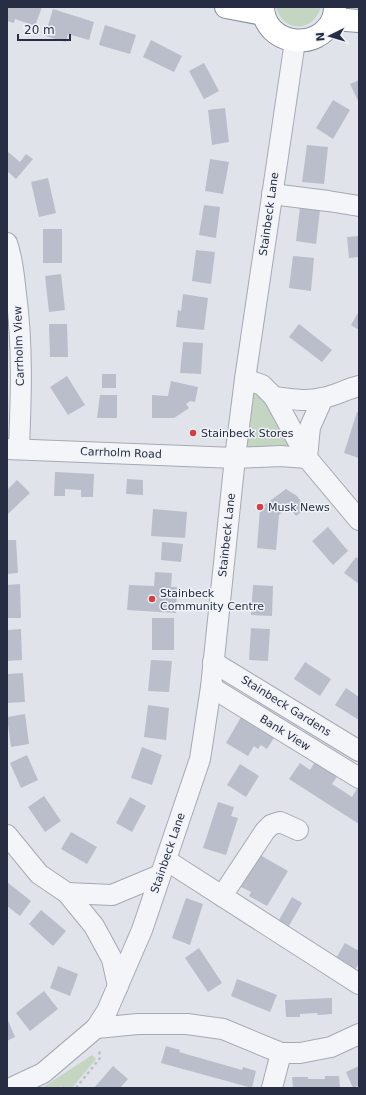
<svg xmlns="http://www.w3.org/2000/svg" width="366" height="1095" font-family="'DejaVu Sans',sans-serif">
	<rect width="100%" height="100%" fill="#e0e3ea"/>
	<g fill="#c4d5c1">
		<path d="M 276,7 L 321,7 C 313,33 283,33 276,7 Z"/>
		<polygon points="245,379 262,385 307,458 235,458"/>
		<polygon points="92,1055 96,1059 72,1088 63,1088 61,1086 59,1088 42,1088"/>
	</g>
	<g fill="#babecb">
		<polygon points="7,7 42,7 35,26 15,19 14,23 7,21"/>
		<polygon points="53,9 94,22 89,40 68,34 66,42 45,36"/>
		<polygon points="105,25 136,35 130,54 99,45"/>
		<polygon points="151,40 182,56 174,72 143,57"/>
		<polygon points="204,63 219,91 204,99 189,71"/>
		<polygon points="359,80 359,103 350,84"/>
		<polygon points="333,100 350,110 333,139 316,128"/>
		<polygon points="225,108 229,142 212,145 208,110"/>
		<polygon points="307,145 328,147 324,184 302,182"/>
		<polygon points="7,151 20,162 26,154 33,159 16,179 7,171"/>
		<polygon points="210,159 229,162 223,194 205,191"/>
		<polygon points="48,178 56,213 39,217 31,182"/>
		<polygon points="204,205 220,207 216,238 199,235"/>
		<polygon points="300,207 320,210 316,244 296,241"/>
		<rect x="43" y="229" width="19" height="34"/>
		<polygon points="359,236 359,257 349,258 347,237"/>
		<polygon points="196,250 215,252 211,284 192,281"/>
		<polygon points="293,256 314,258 311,291 289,288"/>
		<polygon points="61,274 65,310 49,312 45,276"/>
		<polygon points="183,294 208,298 204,330 176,327 178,310 181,311"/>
		<polygon points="359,311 359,330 351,325"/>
		<polygon points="49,324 67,324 68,357 50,357"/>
		<polygon points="299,324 332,350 322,362 289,337"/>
		<polygon points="183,342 203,343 201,374 180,373"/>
		<rect x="102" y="374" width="14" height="14"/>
		<polygon points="67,376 85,405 68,415 50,387"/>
		<polygon points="171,381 198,387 195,402 190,401 186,404 189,408 174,418 152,418 152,395 168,396"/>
		<polygon points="100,395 117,395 117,418 97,418"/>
		<polygon points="357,412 359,413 359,458 344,453"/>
		<polygon points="55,472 94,474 93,497 81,497 81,490 65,489 65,496 54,496"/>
		<polygon points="127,479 143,480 143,495 126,494"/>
		<polygon points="17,480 30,493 8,514 7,512 7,490"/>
		<polygon points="286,489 297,496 306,508 296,516 289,507 279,515 276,550 257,548 260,508"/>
		<polygon points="153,509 187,512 185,538 151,536"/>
		<polygon points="328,527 348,551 333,565 312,541"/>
		<polygon points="7,540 16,540 18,573 7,574"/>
		<polygon points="162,542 183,544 181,562 161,560"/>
		<polygon points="356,557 359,559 359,584 344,573"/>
		<polygon points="155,572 172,573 171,587 177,587 176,613 127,610 129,585 154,586"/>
		<polygon points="20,584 21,618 7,618 7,585"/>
		<polygon points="253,585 273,586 272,616 251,615"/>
		<rect x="152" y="618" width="22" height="32"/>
		<polygon points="251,628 270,629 268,661 249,660"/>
		<polygon points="21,629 22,660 7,661 7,630"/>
		<polygon points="151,660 172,661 169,692 148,691"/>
		<polygon points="305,662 331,679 320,696 294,679"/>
		<polygon points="23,673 25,702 7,703 7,674"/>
		<polygon points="346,688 359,697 359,720 335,705"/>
		<polygon points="148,705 169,708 166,740 144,737"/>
		<polygon points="244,712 277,733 267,749 261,745 258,749 254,746 248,756 226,743"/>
		<polygon points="25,714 29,744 11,747 7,717"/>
		<polygon points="142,747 162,755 152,785 131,778"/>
		<polygon points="27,755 38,780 21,788 10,763"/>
		<polygon points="316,760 338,775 332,784 343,791 352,797 358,787 359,788 359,824 289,779 300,763 310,770"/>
		<polygon points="240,764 259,776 246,797 227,785"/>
		<polygon points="44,796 61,821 45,832 28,807"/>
		<polygon points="130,797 146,806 132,832 116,823"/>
		<polygon points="218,802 234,807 231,816 238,818 226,855 203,848"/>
		<polygon points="71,832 97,847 87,864 61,849"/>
		<polygon points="260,855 288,871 267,906 249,896 251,892 241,887"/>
		<polygon points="7,882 31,901 20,916 7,906"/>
		<polygon points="292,897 302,903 289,926 279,920"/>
		<polygon points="186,898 203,904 190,945 172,938"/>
		<polygon points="41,910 66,931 53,946 29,924"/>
		<polygon points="345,943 359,951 359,963 355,970 336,958"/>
		<polygon points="199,948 222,983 208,992 185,958"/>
		<polygon points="58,966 78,974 70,996 50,988"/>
		<polygon points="237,979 277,995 270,1012 231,996"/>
		<polygon points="44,991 58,1009 30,1031 16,1013"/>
		<polygon points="332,998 332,1014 318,1015 317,1013 300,1014 300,1017 286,1017 285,1000"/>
		<polygon points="7,1018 15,1037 7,1041"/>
		<polygon points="166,1046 180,1050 179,1052 242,1070 243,1067 256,1071 252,1088 161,1063"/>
		<polygon points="113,1066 128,1079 120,1088 94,1088"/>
		<polygon points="359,1066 359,1085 353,1088 346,1072"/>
		<polygon points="325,1076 339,1076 340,1088 293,1088 292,1077 308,1077 308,1079 325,1079"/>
	</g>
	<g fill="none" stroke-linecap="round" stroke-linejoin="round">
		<g stroke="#a5a9b5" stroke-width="22">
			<g id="minor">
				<polyline points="272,194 328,201 359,206"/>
				<path d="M 7,243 C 13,260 14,277 16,294 C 23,346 21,397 19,449"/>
				<polyline points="245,379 262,385 274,397 307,458"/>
				<path d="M 274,397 C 290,399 307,402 322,398 C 335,396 346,389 359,386"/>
				<polyline points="7,449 235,458 280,456 307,458 359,520"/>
				<polyline points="307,458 310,427 323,398"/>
				<polyline points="213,662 359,751"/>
				<polyline points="211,687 359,778"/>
				<polyline points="7,835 39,874 67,893 94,926 112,959 118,986"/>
				<polyline points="166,860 359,984"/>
				<polyline points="67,893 112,895 160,875"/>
				<polyline points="222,896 265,831 271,825 280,822 298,830"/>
				<polyline points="96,1028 138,1024 187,1024 223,1029 281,1053 300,1053 331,1047 359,1034"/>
				<polyline points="11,1088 43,1073 96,1028 107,1011 142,930 200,759 211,687 235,458 245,379 295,41"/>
				<polyline points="272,1088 281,1053"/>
			</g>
		</g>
		<g stroke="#878ea2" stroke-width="24">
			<g id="highway">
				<polyline points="226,7 263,14"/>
				<path d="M 263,7 C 264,45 318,53 333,19 C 334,16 335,11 335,7"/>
				<polyline points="333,19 359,21"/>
			</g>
		</g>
		<polyline stroke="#bfc1c9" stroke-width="2.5" stroke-dasharray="3 3" stroke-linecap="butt" points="76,1088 100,1058 99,1049"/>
		<use href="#minor" stroke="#f4f5f8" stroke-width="20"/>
		<use href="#highway" stroke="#fff" stroke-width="22"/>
	</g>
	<g fill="#d93c41" stroke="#f0f3f8" stroke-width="1.5">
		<circle cx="193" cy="433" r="4"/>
		<circle cx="260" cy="507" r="4"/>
		<circle cx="152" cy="599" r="4"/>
	</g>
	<g text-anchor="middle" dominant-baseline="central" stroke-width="3" stroke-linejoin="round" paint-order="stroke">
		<g font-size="11" fill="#272e43" stroke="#f0f3f8">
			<text transform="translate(269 214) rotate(-82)">Stainbeck Lane</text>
			<text transform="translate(19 346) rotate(-92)">Carrholm View</text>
			<text transform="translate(121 453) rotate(2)">Carrholm Road</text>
			<text transform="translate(227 535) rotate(-84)">Stainbeck Lane</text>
			<text transform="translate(286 706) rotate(32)">Stainbeck Gardens</text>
			<text transform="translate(285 733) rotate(32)">Bank View</text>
			<text transform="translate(168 853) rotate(-71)">Stainbeck Lane</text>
		</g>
		<g font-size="11" fill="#272e43" stroke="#f0f3f8" text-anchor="start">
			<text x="201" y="433">Stainbeck Stores</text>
			<text x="268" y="507">Musk News</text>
			<text x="160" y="593">Stainbeck<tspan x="160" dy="13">Community Centre</tspan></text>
		</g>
	</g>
	<rect width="366" height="1095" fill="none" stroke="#272e43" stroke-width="16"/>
	<g transform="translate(330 36) rotate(265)" stroke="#f0f3f8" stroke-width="3" paint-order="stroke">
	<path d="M0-3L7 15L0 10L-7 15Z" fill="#272e43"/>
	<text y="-6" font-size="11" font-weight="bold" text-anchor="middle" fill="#272e43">N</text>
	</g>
	<path d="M18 34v6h52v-6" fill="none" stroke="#272e43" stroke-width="2"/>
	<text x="24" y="34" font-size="12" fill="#272e43" stroke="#f0f3f8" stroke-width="3" paint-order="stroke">20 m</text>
</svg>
